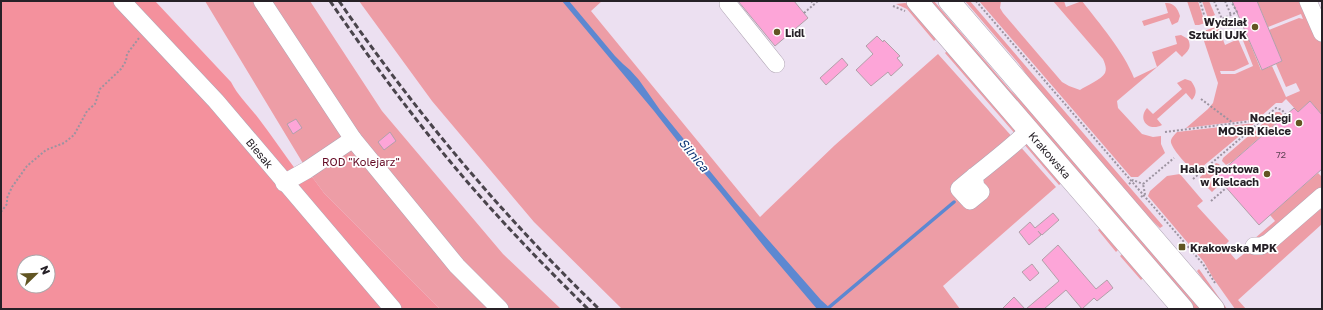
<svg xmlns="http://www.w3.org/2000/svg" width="1323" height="310" font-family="'Golos Text',sans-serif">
	<rect width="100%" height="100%" fill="#ece0f1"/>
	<g fill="#ed9da6">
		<polygon points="205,1 310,1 382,111 503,254 561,309 440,309 324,193 307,170"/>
		<polygon points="359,1 602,1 591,11 760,217 835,145 938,54 1015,140 978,179 1018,144 1056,187 943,286 960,309 622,309 534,222 432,101"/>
		<polygon points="930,1 934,1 1011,91 1039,118 1204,309 1193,309"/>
		<polygon points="965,1 970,1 1163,226 1160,228 1131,201 1046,102 1019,64"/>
		<path d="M 979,1 L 1001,1 L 1000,8 L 1003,13 L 1062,82 L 1069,86 L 1080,90 C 1086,86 1102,79 1105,73 C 1107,68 1105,64 1103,59 L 1053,1 L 1064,1 L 1066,7 L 1082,1 C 1099,23 1124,52 1134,78 L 1157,67 L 1152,52 L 1177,44 L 1175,36 L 1181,35 L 1188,39 C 1192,48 1188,51 1182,57 L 1176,51 L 1117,101 L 1118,108 L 1142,134 L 1153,137 L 1161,136 L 1161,144 L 1165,153 L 1138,177 L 1131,177 Z"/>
		<polygon points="1187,1 1198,1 1205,23 1199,25 1195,25"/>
		<polygon points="1202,1 1209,1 1215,15 1208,18"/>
		<polygon points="1257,1 1306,1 1322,37 1322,115 1310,101 1298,112 1286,99 1282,103 1276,103 1258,119 1186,128 1208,109 1213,103 1218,83 1201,32 1218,26 1225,45 1238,39 1249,64 1234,71 1220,71 1221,74 1235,74 1253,66 1242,38 1247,36 1261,70 1272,66 1286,97 1300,91 1296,83 1286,87 1276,64 1282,61 1269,30 1299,18 1303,19 1301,14 1268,27"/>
		<polygon points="905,3 909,4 937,38 934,41 907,9 896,4"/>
		<path d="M 1165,3 C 1173,2 1178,8 1180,16 L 1178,22 L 1172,25 L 1169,18 L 1144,26 L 1142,21 L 1168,13 Z"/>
		<polygon points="948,50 1017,127 1017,136 945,53"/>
		<path d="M 1185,79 L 1191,81 C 1196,88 1198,93 1192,100 L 1186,93 L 1157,119 L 1162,125 C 1149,132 1137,120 1147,108 L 1153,114 L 1182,89 L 1177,83 Z"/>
		<polygon points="1276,112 1280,112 1284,116 1233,161 1226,165 1222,161 1223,158"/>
		<path d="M 1255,123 L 1196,172 L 1194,172 C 1189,167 1169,147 1171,140 C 1172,137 1175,134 1177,132 Z"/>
		<polygon points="1026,142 1062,183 1059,185 1023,143"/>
		<polygon points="1216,163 1219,164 1222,168 1210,178 1217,187 1212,192 1200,180 1200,177"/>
		<polygon points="1318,173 1322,177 1322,192 1267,239 1254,239 1275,221 1270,215"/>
		<polygon points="1180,174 1203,201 1197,206 1229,241 1224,246 1236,260 1251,248 1322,202 1322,224 1238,300 1246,309 1235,309 1213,278 1204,262 1148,196 1150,191 1167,176"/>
		<polygon points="1101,227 1121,247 1116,252 1098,230"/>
		<polygon points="1125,252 1144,277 1141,280 1120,256"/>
		<polygon points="1199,269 1227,309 1224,309 1222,307 1197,271"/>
	</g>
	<path fill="#f4919d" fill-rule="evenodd" d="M 1,1 L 155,1 L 231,82 C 238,96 249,106 259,119 C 273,137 285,156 299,174 L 304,171 L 313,178 L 324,193 L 440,309 L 1,309 ZM 24,262 L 48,262 L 48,286 L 24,286 Z"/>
	<polygon fill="#5d88d1" points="562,1 569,1 615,56 623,64 630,70 639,80 660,110 736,203 821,300 831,309 817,309 766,249 721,193 683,148 654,111"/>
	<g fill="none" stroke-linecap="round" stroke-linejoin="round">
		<polyline stroke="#5d88d1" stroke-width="3.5" points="827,309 954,202"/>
	</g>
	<g fill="#fda5d8" stroke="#b2a0a9">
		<polygon points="738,1 794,1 808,18 775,46"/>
		<polygon points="1232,1 1257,1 1282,61 1262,70"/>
		<polygon points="877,36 883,42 884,40 900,56 897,58 903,65 891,76 888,72 871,86 856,70 873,54 866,46"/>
		<polygon points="842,58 848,65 826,85 820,78"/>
		<polygon points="1310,101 1322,115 1322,169 1259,225 1216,176 1294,108 1298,112"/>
		<polygon points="296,119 302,128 293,134 287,124"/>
		<polygon points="390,132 396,141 384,150 378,142"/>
		<polygon points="1053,213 1059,220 1042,235 1038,231 1041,235 1029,245 1019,232 1030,222 1035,228"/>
		<polygon points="1058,245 1096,289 1107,280 1113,288 1097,301 1094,298 1082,309 1066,290 1044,309 1026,309 1059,281 1042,260"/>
		<polygon points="1032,264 1039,273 1030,281 1022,272"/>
		<polygon points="1014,297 1025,309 1002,309"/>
	</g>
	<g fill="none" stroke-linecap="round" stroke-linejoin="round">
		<g stroke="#b0a5b4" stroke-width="18">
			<g id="minor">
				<polyline points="122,1 216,101 393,309"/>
				<polyline points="262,1 353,139 307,170 284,183"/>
				<polyline points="1308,1 1322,33"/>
				<polyline points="728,4 776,64"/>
				<polyline points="353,139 457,266 500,309"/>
				<path d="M 974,176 L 976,187 L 981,192 L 970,201 L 959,189 C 982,169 1007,152 1029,130"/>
				<polyline points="1254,246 1261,246 1269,242 1322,196"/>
			</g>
		</g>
		<g stroke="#b0a5b4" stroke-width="22">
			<g id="major">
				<polyline points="917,1 1183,309"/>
				<polyline points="949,1 1214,309"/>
			</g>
		</g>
		<g stroke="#9c93a0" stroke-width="2" stroke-dasharray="2 2" stroke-linecap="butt">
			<polyline points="811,1 814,5"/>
			<polyline points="976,1 1203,264 1215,283"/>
			<polyline points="1200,1 1207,25"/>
			<polyline points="1214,1 1222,19 1237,12 1231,1"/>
			<polyline points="1225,1 1231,15"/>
			<polyline points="1,2 1,1"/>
			<polyline points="893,6 905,11"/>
			<polyline points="804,13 818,1"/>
			<polyline points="1201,99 1233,123"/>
			<polyline points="1165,132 1261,120"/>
			<polyline points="1193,179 1276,108 1282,110 1286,115"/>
			<polyline points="1129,184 1133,180 1143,184"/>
			<polyline points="1143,184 1174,158"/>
			<polyline points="1141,197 1145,194 1143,184"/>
			<polyline points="1211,201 1226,188"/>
			<polyline points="1,212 7,204 7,198 12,187 27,166 46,150 64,143 74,135 87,111 95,104 100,89 121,69 126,61 127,54 139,38"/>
		</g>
		<use href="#minor" stroke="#fff" stroke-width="17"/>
		<use href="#major" stroke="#fff" stroke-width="21"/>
		<g stroke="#4a444c" stroke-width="3" stroke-dasharray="6 3" stroke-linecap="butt">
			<path d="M 330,1 C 367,55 406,108 448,159 C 491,211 539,261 588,309"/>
			<path d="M 339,1 C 416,113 502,215 599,309"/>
		</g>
	</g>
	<g fill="#615522" stroke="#fff" stroke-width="1.5">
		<circle cx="1255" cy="27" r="4"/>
		<circle cx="777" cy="32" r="4"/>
		<circle cx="1299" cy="123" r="4"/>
		<circle cx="1267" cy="174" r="4"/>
		<rect x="1178" y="243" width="8" height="8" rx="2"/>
	</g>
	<g text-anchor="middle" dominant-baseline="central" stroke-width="3.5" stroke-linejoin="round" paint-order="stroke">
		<g font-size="9" fill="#5c4253">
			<text x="1281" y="154">72</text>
		</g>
		<g font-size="11" font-weight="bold" fill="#262127" stroke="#fff" text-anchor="end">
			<text x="1247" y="21">Wydział<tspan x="1247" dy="13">Sztuki UJK</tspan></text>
			<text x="785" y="32" text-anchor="start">Lidl</text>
			<text x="1291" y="117">Noclegi<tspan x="1291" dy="13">MOSiR Kielce</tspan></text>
			<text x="1259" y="168">Hala Sportowa<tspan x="1259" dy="13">w Kielcach</tspan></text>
			<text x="1190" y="247" text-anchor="start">Krakowska MPK</text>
		</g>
		<g font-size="11" fill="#262127" stroke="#fff">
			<text transform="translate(260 153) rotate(50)">Biesak</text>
			<text transform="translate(1050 155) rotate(49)">Krakowska</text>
		</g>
		<g font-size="11" fill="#630923" stroke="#fff">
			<text x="361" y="161">ROD "Kolejarz"</text>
		</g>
		<g font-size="12" font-style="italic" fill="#0d3576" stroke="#fff">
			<text transform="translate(694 155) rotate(50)">Silnica</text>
		</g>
	</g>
	<rect width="1323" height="310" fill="none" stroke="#262127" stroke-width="4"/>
	<g transform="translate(36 274) rotate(67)"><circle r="19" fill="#ffffff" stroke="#a8a6a9"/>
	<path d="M0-3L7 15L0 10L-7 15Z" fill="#615522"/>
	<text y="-6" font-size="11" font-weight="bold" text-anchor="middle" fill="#262127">N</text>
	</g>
</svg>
